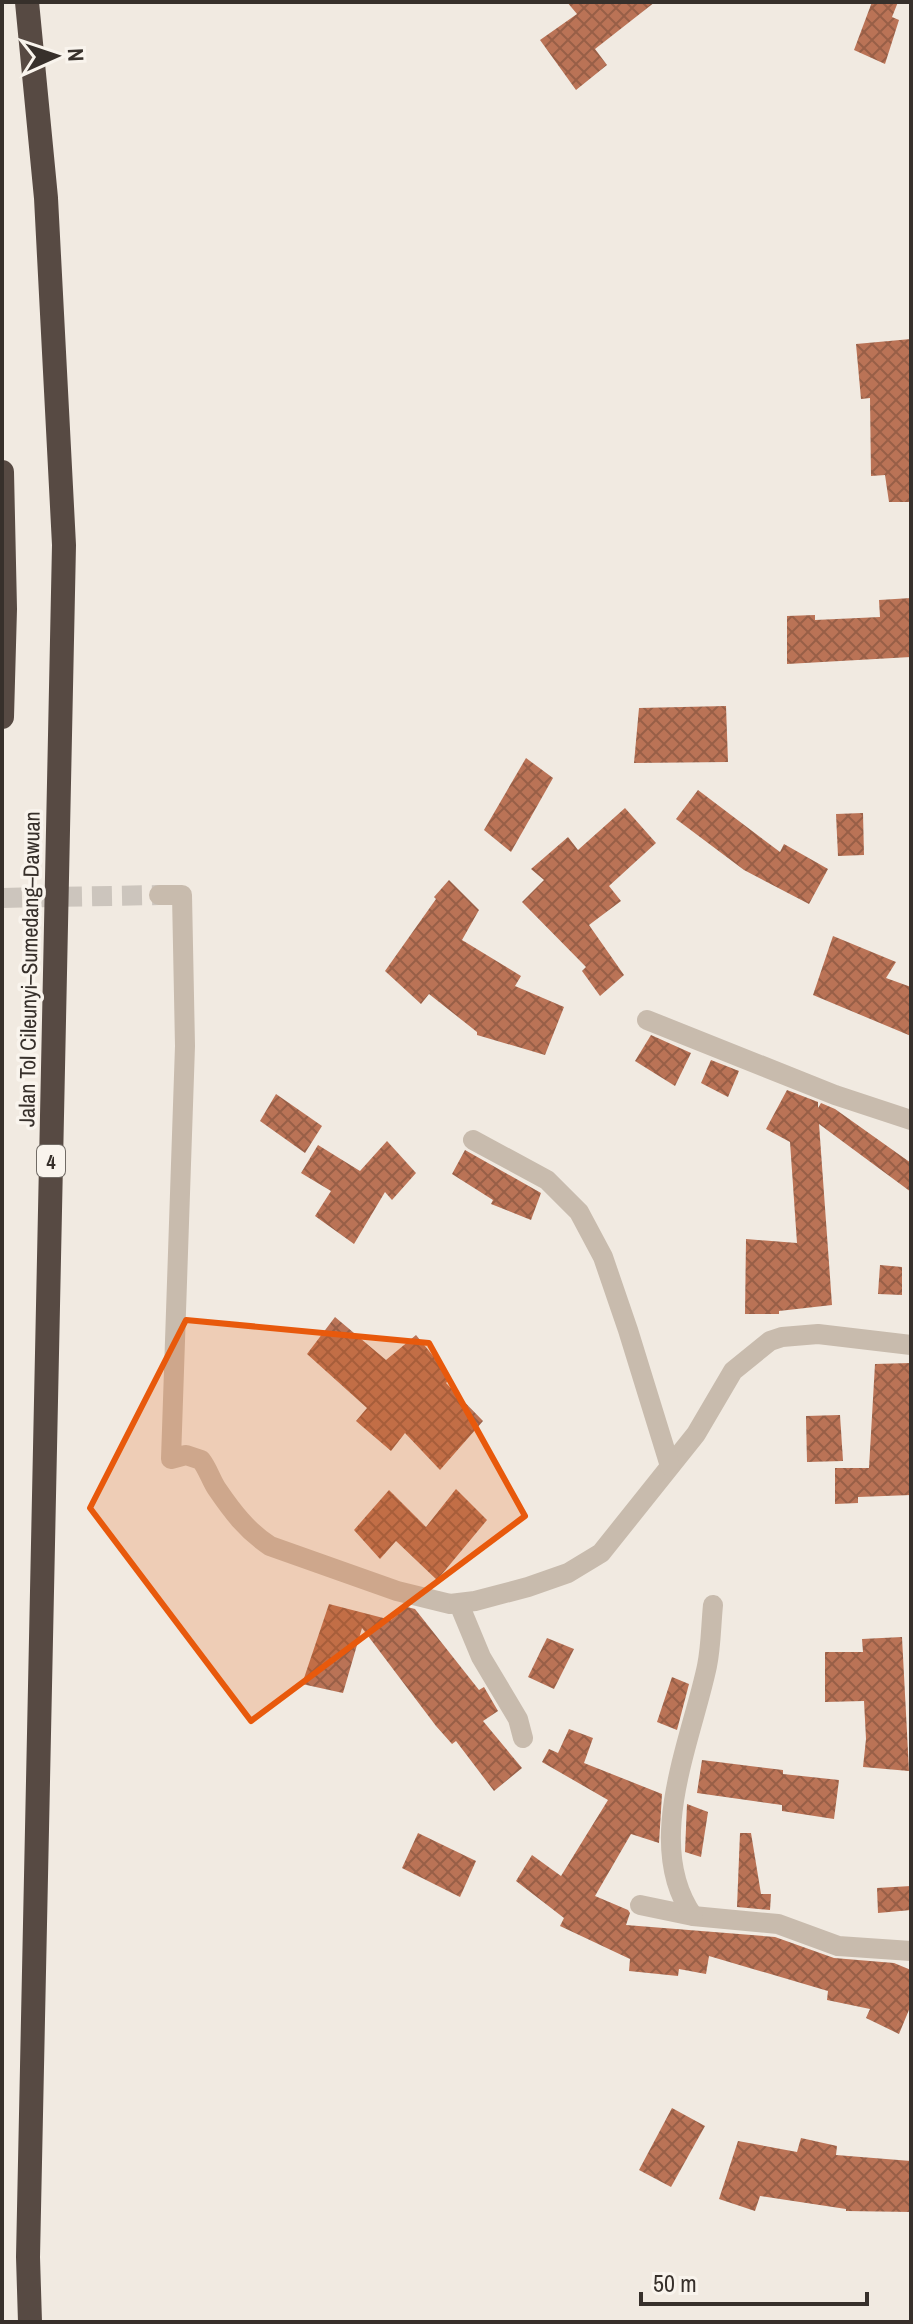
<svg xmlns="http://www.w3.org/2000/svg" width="913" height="2324" font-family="'Archivo Narrow',sans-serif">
	<defs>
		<pattern id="building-cross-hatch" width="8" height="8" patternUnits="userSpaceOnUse" patternTransform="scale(2)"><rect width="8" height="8" fill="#ba7356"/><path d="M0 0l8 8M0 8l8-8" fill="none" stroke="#985f47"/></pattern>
	</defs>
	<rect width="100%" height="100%" fill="#f1eae1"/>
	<g fill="url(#building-cross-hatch)">
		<polygon points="567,2 655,2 595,49 607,65 576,90 540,40 577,14"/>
		<polygon points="872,2 898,2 892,17 899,20 885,64 854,50"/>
		<polygon points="911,339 911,502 889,502 885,475 871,476 870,398 861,399 856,344"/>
		<polygon points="911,598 911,657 787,664 787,616 815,615 815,620 880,617 879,600"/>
		<polygon points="726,706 728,762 634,763 639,708"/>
		<polygon points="526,758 553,778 511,852 484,830"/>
		<polygon points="698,790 780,852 784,844 828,869 809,904 744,870 676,819"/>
		<polygon points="625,808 656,843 609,886 621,901 589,925 624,975 600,996 582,971 586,967 522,902 544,880 531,869 568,837 578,850"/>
		<polygon points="863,813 864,855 838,856 836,814"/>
		<polygon points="449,880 479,910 462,940 521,976 515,986 564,1007 545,1055 477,1035 477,1032 429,994 421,1004 385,971 436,899 434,897"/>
		<polygon points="833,936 896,962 886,978 911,987 911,1036 813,995"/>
		<polygon points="651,1035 691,1053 675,1086 635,1061"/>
		<polygon points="711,1060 739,1071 728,1097 701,1083"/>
		<polygon points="787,1090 818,1102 818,1108 821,1103 835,1109 911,1163 911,1192 819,1124 832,1305 779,1311 779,1314 745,1314 746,1239 797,1243 790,1142 766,1129"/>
		<polygon points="276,1094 322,1126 305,1153 260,1121"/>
		<polygon points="387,1141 416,1173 392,1200 385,1192 354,1244 315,1216 331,1191 301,1173 318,1145 360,1171"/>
		<polygon points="465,1150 541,1193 531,1220 491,1204 493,1200 452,1174"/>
		<polygon points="880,1265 902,1267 902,1295 878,1294"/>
		<polygon points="335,1317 386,1360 416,1335 451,1378 446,1383 483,1421 440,1470 405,1433 391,1451 356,1421 367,1408 307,1354"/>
		<polygon points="911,1363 911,1495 858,1497 858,1503 835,1504 835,1468 869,1468 875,1364"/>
		<polygon points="840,1415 843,1461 807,1462 806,1416"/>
		<polygon points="456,1489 487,1520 437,1580 396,1541 380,1559 354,1530 389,1490 426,1527"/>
		<polygon points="329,1604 391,1620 407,1607 415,1609 479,1690 484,1687 498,1711 483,1721 522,1768 494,1791 456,1741 452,1744 436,1726 362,1628 343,1693 302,1684"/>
		<polygon points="902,1637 909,1771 863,1767 866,1739 864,1701 825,1702 825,1652 863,1652 862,1639"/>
		<polygon points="547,1638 574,1649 554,1689 528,1677"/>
		<polygon points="672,1677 689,1684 677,1730 657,1722"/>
		<polygon points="569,1729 593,1738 584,1763 662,1794 659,1843 631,1834 595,1896 628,1910 630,1913 626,1925 775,1937 834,1958 894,1963 911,1970 911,2005 899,2034 866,2018 870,2009 827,2000 828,1991 709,1956 706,1974 679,1969 678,1976 629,1971 630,1959 560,1926 564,1918 516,1881 532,1855 561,1876 608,1800 542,1762 549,1749 558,1753"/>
		<polygon points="702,1760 783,1770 783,1774 839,1780 834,1819 782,1811 782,1805 697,1793"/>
		<polygon points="687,1804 708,1812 701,1857 685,1852"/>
		<polygon points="418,1833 476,1861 460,1897 402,1868"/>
		<polygon points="740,1833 751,1833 761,1894 771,1894 770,1910 737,1907"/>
		<polygon points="911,1886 911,1910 878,1913 877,1888"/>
		<polygon points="672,2108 705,2126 671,2187 639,2170"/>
		<polygon points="801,2138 837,2146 836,2155 911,2161 911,2212 846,2211 846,2209 760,2196 755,2211 719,2199 738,2141 797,2152"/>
	</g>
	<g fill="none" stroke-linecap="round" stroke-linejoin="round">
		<polyline stroke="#ccc5bd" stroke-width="20" stroke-dasharray="20 10" stroke-linecap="butt" points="2,898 159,895"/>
		<g stroke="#c8bbad" stroke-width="20">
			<path d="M 159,895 L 182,895 L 185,1046 L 171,1459 L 186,1455 L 201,1460 C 208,1469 211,1480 217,1489 C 232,1511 247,1531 270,1546 L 397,1591 L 450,1604 L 475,1601 L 528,1587 L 568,1573 L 601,1553 L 696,1434 L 733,1371 L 770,1341 L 782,1337 L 818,1334 L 911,1345"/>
			<polyline points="647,1020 835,1095 911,1120"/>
			<polyline points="473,1140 547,1180 579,1212 603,1257 628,1330 670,1466"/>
			<polyline points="459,1604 481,1657 518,1719 523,1738"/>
			<polyline points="640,1905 693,1916 778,1924 838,1946 911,1951"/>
			<path d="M 693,1916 C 643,1845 691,1742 707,1666 C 711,1647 711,1625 713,1605"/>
		</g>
		<g stroke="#574a43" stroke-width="24">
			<polyline points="27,2 46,198 64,545 28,2257 30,2322"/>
			<polyline points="2,472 5,609 2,717"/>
		</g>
	</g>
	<path fill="#e8590c" fill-opacity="0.2" stroke="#e8590c" stroke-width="6" stroke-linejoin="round" d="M 186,1320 L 429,1343 L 525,1516 L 251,1721 L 90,1508 Z"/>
	<g text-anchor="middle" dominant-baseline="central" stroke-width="7" stroke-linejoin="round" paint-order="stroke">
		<rect fill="#f9f4ed" stroke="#716b65" stroke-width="2" x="37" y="1145" width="28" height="32" rx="6"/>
		<g font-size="20" font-weight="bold" fill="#37302b">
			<text x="51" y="1161">4</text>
		</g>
		<g font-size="22" fill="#37302b" stroke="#f9f4ed">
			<text transform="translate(29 969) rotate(-89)">Jalan Tol Cileunyi–Sumedang–Dawuan</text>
		</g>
	</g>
	<rect width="913" height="2324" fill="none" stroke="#37302b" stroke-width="8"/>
	<g transform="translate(56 56) rotate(87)" stroke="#f9f4ed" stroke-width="6" paint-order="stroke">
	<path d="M0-6L14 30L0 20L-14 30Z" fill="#37302b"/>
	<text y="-12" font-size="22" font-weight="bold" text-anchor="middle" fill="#37302b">N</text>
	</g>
	<path d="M641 2292v12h226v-12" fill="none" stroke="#37302b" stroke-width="4"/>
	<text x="653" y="2292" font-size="24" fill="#37302b" stroke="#f9f4ed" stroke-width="6" paint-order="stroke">50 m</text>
</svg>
